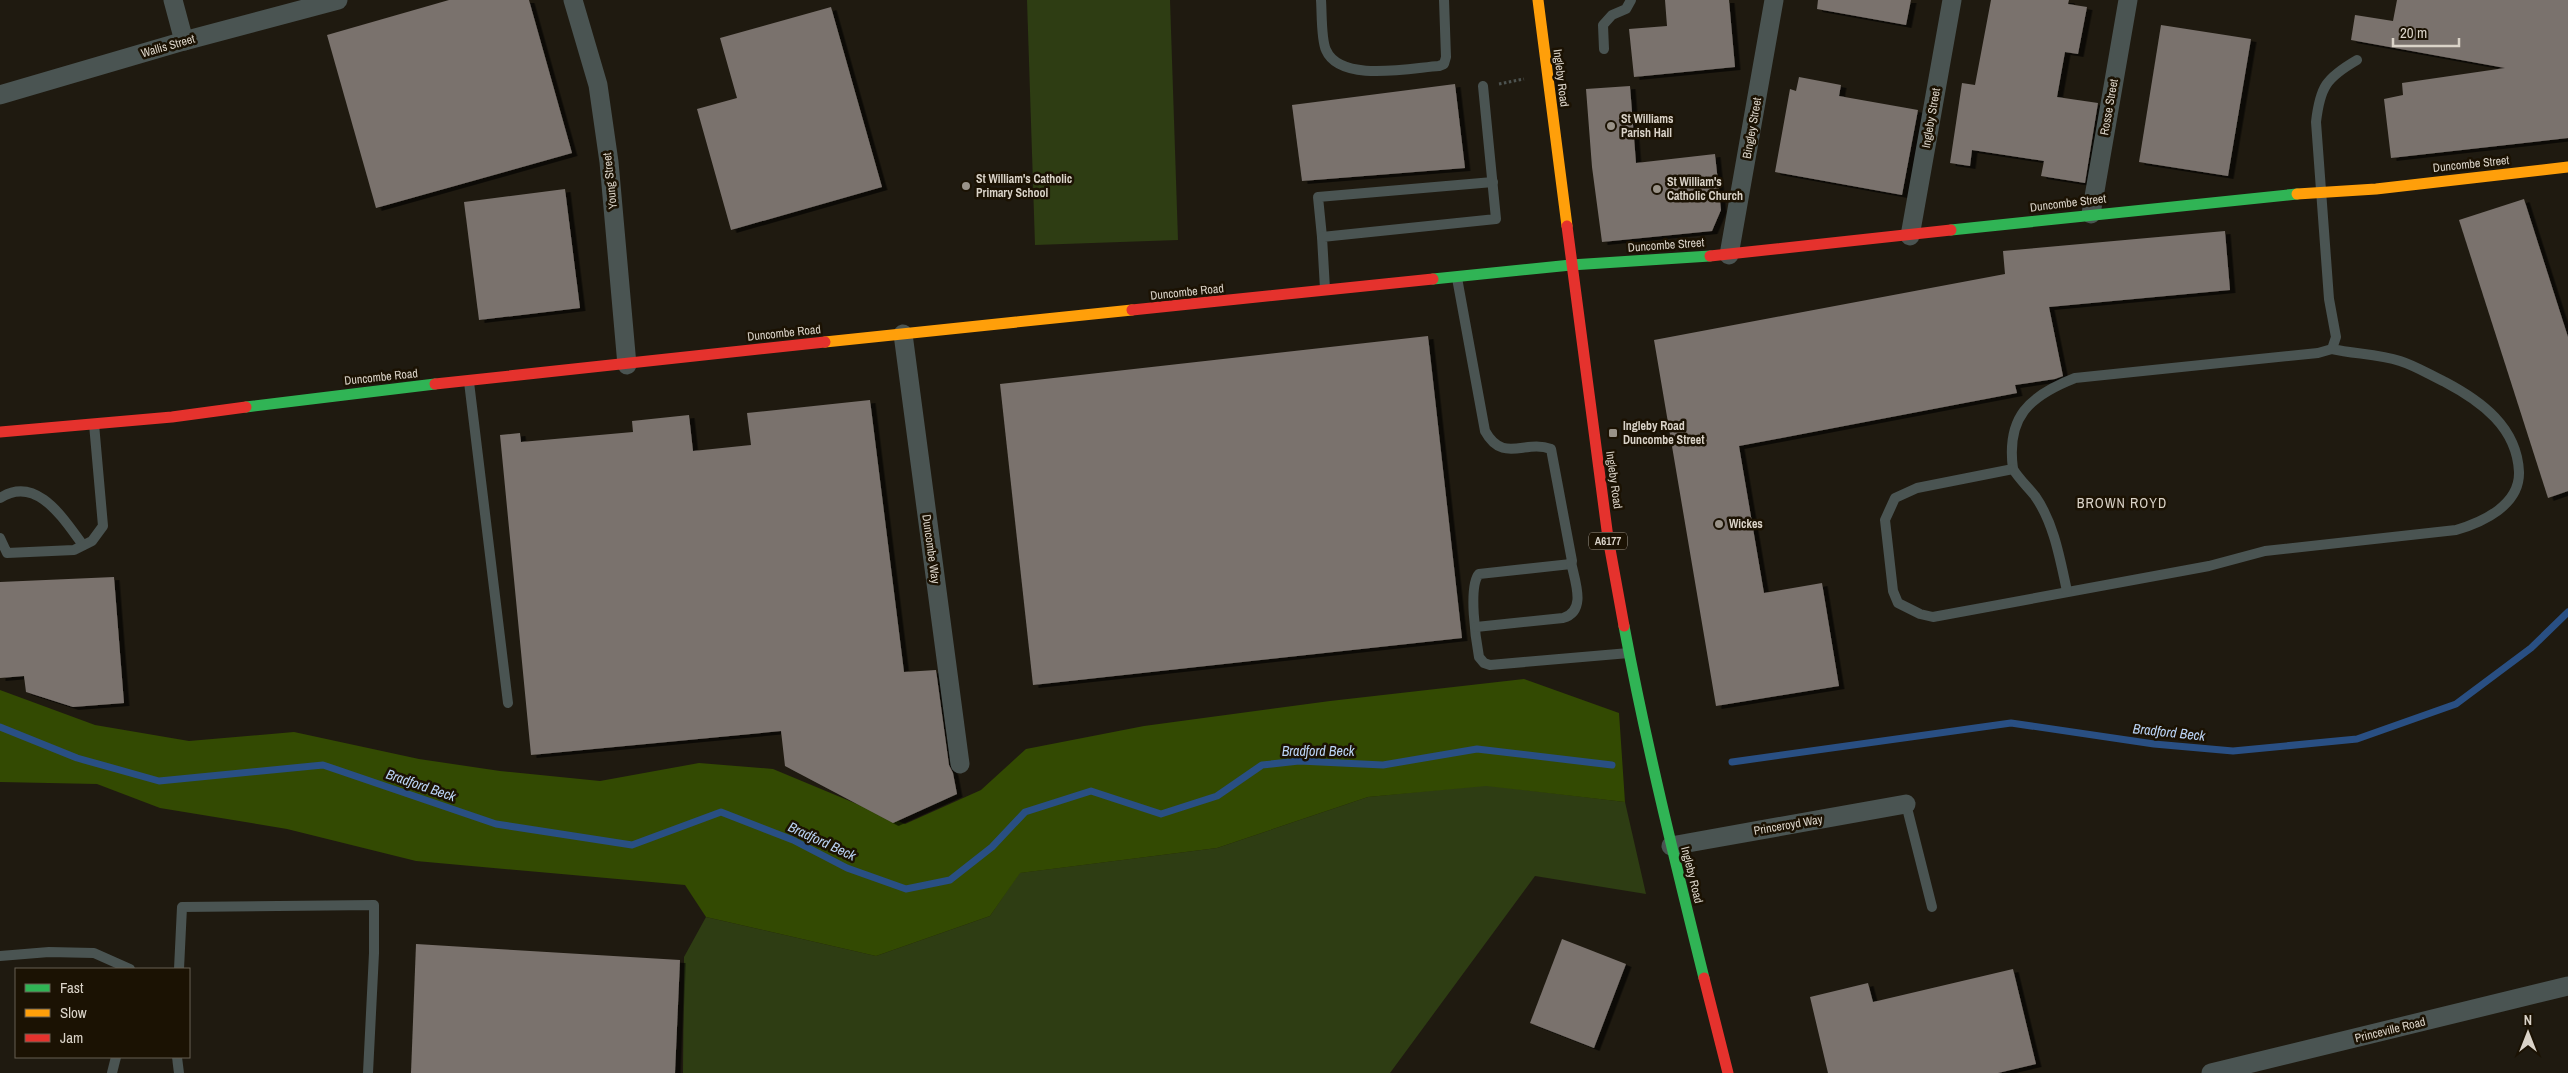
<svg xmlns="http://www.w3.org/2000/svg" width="2568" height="1073" font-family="'Archivo Narrow',sans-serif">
	<defs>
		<filter id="shadow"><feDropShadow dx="5.5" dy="3" stdDeviation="0" flood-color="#0009"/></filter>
	</defs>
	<rect width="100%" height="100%" fill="#1f1a10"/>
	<g fill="#2e3d13">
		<polygon points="1027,0 1170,0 1178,240 1035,245"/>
		<polygon points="1486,785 1625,802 1646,894 1535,876 1390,1073 683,1073 684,957 706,917 876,956 990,916 1019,873 1217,848 1368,797"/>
	</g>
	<polygon fill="#334a02" points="1524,679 1619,713 1625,802 1486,786 1368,797 1217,848 1020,873 990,916 876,956 706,917 685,885 416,861 287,829 160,808 97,784 0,782 0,690 95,725 189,741 294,732 419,759 500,771 600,781 699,763 773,769 905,824 981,790 1026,749 1144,726 1330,701"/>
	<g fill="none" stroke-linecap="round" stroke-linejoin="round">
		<g stroke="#294f83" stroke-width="7">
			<polyline points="0,727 77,758 159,781 323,765 496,824 632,845 721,812 793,840 847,868 906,889 950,880 992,847 1025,812 1091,791 1161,814 1217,796 1262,765 1299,761 1383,765 1477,749 1612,765"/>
			<polyline points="1732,762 2011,723 2154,744 2233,751 2357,739 2456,704 2531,648 2568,612"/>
		</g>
	</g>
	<g fill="#7a726d" filter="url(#shadow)">
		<polygon points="449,0 529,0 572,153 376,208 327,35"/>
		<polygon points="1665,0 1729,0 1735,67 1634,77 1629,29 1667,26"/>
		<polygon points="1818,0 1911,0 1906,25 1817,9"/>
		<polygon points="1991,0 2069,0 2068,4 2087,7 2078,54 2065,52 2057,97 2098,103 2085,183 2041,176 2044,161 1972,150 1970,166 1950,163 1962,83 1975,85"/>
		<polygon points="2397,0 2568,0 2568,138 2391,158 2384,99 2403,95 2402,83 2505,68 2351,40 2355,15 2393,21"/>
		<polygon points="831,7 882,187 731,230 697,109 737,98 720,38"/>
		<polygon points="2161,25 2251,39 2228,176 2139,162"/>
		<polygon points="1799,77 1841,85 1839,96 1918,110 1902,195 1775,172 1790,89 1796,91"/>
		<polygon points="1455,84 1465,168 1302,181 1292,105"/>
		<polygon points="1630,86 1636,163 1715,154 1721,210 1712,231 1602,242 1592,167 1586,89"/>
		<polygon points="565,189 580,308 479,320 464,202"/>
		<polygon points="2524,199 2568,337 2568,491 2548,498 2459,220"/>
		<polygon points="2225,231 2230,290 2049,307 2063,376 2055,379 2015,385 2017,393 1739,446 1764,593 1822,583 1839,686 1716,706 1654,340 2005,274 2003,251"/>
		<polygon points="1428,336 1462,638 1033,685 1000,384"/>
		<polygon points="870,400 904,672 936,670 949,765 953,773 957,794 893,823 785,766 781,731 531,755 500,435 520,433 521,442 633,432 632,421 689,415 693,451 751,445 747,413"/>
		<polygon points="114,577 124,703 73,707 26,692 24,676 0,678 0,582"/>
		<polygon points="1562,939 1626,964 1594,1048 1530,1023"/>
		<polygon points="416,944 680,960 675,1073 411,1073"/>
		<polygon points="2013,969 2036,1064 1998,1073 1828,1073 1810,997 1868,983 1873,1002"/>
	</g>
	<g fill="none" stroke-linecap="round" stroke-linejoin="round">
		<polyline stroke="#4d5350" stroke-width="3" stroke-dasharray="2.5 2.5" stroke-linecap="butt" points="1499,84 1524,79"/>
		<g stroke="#4a5452" stroke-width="10">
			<path d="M 1321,0 C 1322,13 1321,39 1326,50 C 1340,83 1410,68 1439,66 L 1444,64 L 1446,57 L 1444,0"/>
			<polyline points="1604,49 1603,25 1612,15 1626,9 1631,0"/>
			<polyline points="1322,237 1318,197 1493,182"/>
			<path d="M 1457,278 L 1485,431 C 1503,464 1525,439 1551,449 L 1572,561 L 1571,564 L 1479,574 C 1468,586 1476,641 1479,657 L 1484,663 L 1490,665 L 1629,653"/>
			<polyline points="1325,289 1322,237 1496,219 1483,86"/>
			<path d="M 2332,349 C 2354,354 2379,354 2400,361 C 2416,366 2430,375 2445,382 C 2481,401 2517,427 2519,472 C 2520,505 2483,522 2456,530 L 2265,551 L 2209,566 L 1933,617 L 1920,614 L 1898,603 L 1893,591 L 1885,520 L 1895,498 L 1917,488 L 2013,469 C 2006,417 2029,396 2075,378 L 2318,353 L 2332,349 L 2336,337 L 2329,299 L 2316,122 C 2320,87 2326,78 2357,60"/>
			<polyline points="469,382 508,703"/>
			<path d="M 2013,469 C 2019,479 2028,487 2035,496 C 2054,523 2060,559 2067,591"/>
			<path d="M 0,498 C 37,474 64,520 83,545"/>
			<polyline points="0,538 7,553 74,550 92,541 103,526 94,424"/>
			<path d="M 1476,627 L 1563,618 C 1587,611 1575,582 1571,562"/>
			<polyline points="1906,804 1932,907"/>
			<polyline points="0,956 49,952 94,953 130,969"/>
			<polyline points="179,969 182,907 374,905 374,953 368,1073"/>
			<polyline points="177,1057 179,1073"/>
			<polyline points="112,1073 116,1057"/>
		</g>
		<g stroke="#4a5452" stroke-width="19">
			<polyline points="173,0 184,41"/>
			<polyline points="573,0 598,85 609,162 627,365"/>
			<polyline points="0,95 184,41 338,0"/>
			<polyline points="2091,214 2128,0"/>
			<polyline points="1910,236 1952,0"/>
			<polyline points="1729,255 1774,0"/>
			<polyline points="903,334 960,764"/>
			<polyline points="1671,846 1906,804"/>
			<polyline points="2211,1073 2568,986"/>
		</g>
		<g stroke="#30b455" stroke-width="11">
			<polyline points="1951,230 2297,194"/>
			<polyline points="1433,279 1571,265 1710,256"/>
			<polyline points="246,407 435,384"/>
			<path d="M 1624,626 C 1646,744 1675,861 1704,978"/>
		</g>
		<g stroke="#ff9f0a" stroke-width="11">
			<polyline points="1538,0 1567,226"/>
			<polyline points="2297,194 2376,189 2568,167"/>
			<polyline points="825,342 1132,310"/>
		</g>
		<g stroke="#e5322d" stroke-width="11">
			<polyline points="1567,226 1608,538 1624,626"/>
			<polyline points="1710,256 1951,230"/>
			<polyline points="1132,310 1433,279"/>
			<polyline points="435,384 825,342"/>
			<polyline points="0,432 172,417 246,407"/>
			<polyline points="1704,978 1728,1073"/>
		</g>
	</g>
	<g fill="#999288" stroke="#1b1203" stroke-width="2">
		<circle cx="1611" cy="126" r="5"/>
		<circle cx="966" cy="186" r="5"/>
		<circle cx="1657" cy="189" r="5"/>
		<rect x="1608" y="428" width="10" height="10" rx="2.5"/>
		<circle cx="1719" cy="524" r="5"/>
	</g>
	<g text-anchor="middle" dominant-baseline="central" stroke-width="5" stroke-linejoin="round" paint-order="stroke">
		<rect fill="#1b1203" stroke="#a1998d" stroke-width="1" x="1589" y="532.5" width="38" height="17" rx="4"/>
		<g font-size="11" font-weight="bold" fill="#dad3c8">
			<text x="1608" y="541">A6177</text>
		</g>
		<g font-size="12" fill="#dad3c8" stroke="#1b1203">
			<text transform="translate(168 46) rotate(-16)">Wallis Street</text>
			<text transform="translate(1561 78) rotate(83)">Ingleby Road</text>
			<text transform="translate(2109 107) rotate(-80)">Rosse Street</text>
			<text transform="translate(1931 118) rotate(-80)">Ingleby Street</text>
			<text transform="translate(1752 128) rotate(-80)">Bingley Street</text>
			<text transform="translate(2471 164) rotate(-6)">Duncombe Street</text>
			<text transform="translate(610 181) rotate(-96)">Young Street</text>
			<text transform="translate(2068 203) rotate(-7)">Duncombe Street</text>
			<text transform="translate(1666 245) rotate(-4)">Duncombe Street</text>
			<text transform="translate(1187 292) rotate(-6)">Duncombe Road</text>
			<text transform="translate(784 333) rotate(-6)">Duncombe Road</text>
			<text transform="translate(381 377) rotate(-6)">Duncombe Road</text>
			<text transform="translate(1614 480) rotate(82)">Ingleby Road</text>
			<text transform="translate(931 549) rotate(82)">Duncombe Way</text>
			<text transform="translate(1788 825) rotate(-10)">Princeroyd Way</text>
			<text transform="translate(1692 875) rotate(76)">Ingleby Road</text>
			<text transform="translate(2390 1030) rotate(-14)">Princeville Road</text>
		</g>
		<g font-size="12" font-weight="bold" fill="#dad3c8" stroke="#1b1203" text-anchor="start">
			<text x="1621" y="119">St Williams<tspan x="1621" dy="14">Parish Hall</tspan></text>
			<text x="976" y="179">St William's Catholic<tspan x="976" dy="14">Primary School</tspan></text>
			<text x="1667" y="182">St William's<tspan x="1667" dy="14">Catholic Church</tspan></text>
			<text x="1623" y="426">Ingleby Road<tspan x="1623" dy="14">Duncombe Street</tspan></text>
			<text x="1729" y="524">Wickes</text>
		</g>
		<g font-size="14" letter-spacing="1" fill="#dad3c8" stroke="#1b1203">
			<text x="2122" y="503">BROWN ROYD</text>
		</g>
		<g font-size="14" font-style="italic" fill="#bbd4f6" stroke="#1b1203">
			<text transform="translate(2169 732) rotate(6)">Bradford Beck</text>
			<text x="1318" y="751">Bradford Beck</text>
			<text transform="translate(421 785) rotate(19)">Bradford Beck</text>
			<text transform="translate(822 841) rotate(25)">Bradford Beck</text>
		</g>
	</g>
	<rect x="15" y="968" width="175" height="90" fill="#1b1203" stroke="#675f52"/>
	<rect x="25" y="984" width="25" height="8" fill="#30b455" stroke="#675f52"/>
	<text x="60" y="993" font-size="15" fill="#dad3c8">Fast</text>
	<rect x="25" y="1009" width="25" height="8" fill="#ff9f0a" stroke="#675f52"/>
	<text x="60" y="1018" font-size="15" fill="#dad3c8">Slow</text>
	<rect x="25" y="1034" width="25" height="8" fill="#e5322d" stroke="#675f52"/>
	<text x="60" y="1043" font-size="15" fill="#dad3c8">Jam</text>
	<g transform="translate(2528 1033)" stroke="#1b1203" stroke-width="4" paint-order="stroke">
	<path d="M0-4L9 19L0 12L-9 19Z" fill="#dad3c8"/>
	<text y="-8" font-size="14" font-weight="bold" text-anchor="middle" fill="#dad3c8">N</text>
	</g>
	<path d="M2393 38v8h66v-8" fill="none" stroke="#dad3c8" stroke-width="2.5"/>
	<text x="2400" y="38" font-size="15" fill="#dad3c8" stroke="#1b1203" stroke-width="4" paint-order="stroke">20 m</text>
</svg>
